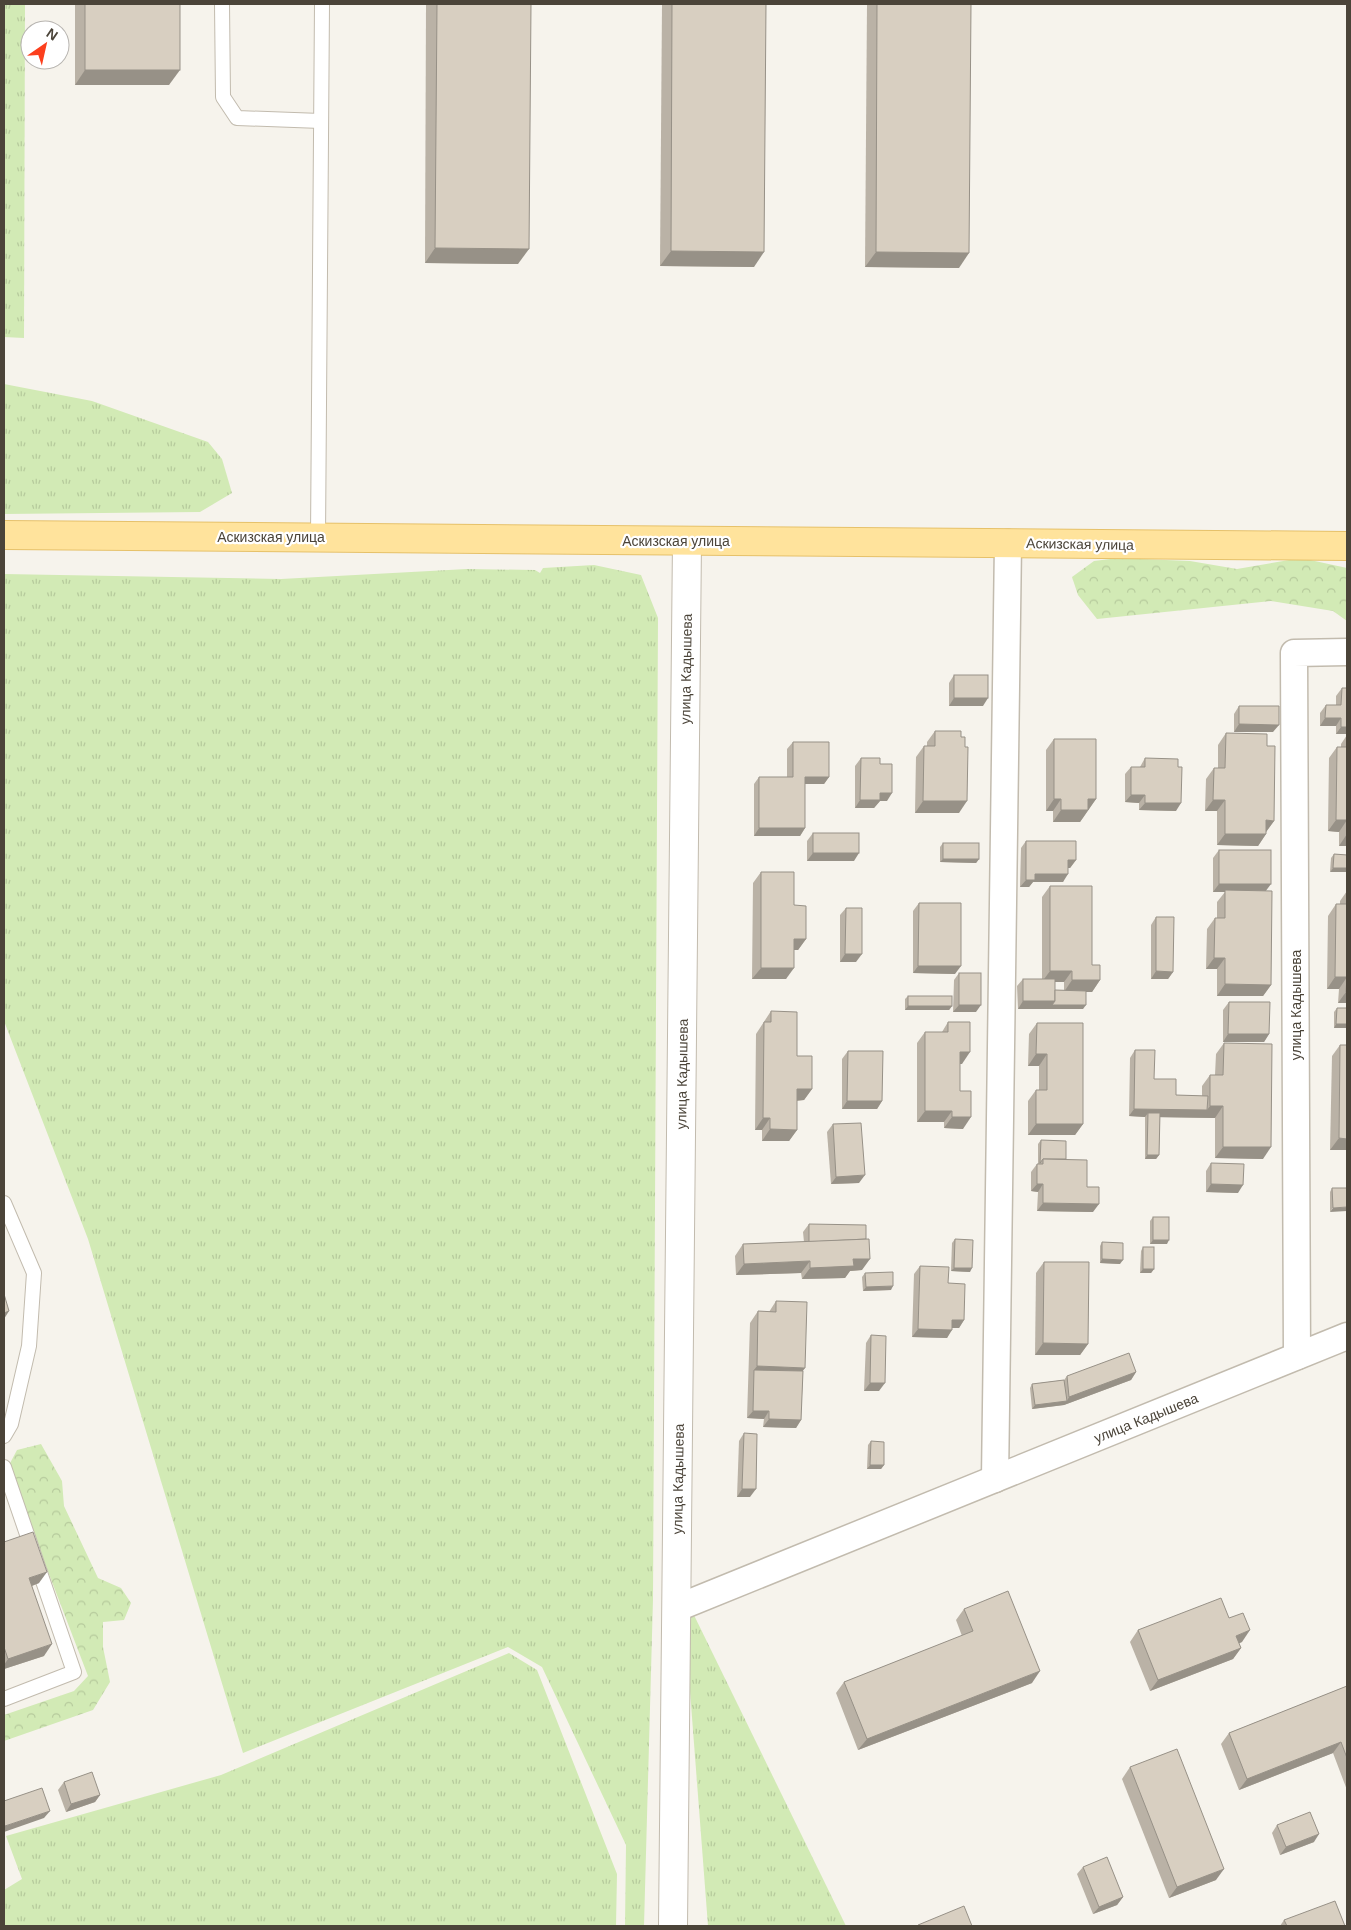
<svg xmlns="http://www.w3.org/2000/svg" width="1351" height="1930" font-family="Helvetica,sans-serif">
	<defs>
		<pattern id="grass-tufts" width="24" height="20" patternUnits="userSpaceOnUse" patternTransform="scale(1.25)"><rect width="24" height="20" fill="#d2eab5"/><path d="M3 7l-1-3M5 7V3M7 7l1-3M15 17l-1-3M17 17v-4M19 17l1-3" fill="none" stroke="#b6ca9c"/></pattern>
		<pattern id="forest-crowns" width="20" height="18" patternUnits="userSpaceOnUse" patternTransform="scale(1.25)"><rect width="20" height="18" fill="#d2eab5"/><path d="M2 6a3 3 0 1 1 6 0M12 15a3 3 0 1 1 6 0" fill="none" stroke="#b6ca9c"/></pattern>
	</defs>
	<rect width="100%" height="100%" fill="#f6f3ec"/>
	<g fill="url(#grass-tufts)">
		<polygon points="4,4 25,4 24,338 4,337"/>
		<polygon points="4,384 92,401 208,442 222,459 232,493 200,512 4,514"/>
		<polygon points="594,565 641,575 658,618 653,1599 644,1926 625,1926 626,1845 542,1667 508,1647 243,1753 88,1239 4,1021 4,574 281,579 467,569 535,570 540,573 543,568"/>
		<polygon points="690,1607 846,1926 708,1926 685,1626"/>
		<polygon points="509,1653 537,1670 617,1874 616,1926 4,1926 4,1890 22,1879 6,1836 221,1775"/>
	</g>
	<g fill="url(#forest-crowns)">
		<polygon points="1118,558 1190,561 1237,569 1301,558 1347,568 1347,621 1333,611 1271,601 1097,619 1078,595 1072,577 1094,561"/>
		<polygon points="41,1444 62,1481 64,1506 98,1578 121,1588 131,1603 124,1620 103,1622 103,1647 110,1682 93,1710 4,1741 4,1715 74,1691 88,1676 8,1467 17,1450"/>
	</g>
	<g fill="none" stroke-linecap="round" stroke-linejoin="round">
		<g stroke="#c2bbae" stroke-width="16">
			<g id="service">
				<polyline points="222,4 223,97 237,118 321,121"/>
				<polyline points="318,537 322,4"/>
				<polyline points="4,1203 34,1273 29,1346 11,1424 4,1436"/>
				<polyline points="4,1467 74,1672 4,1699"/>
			</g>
		</g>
		<g stroke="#c2bbae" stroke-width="29">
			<g id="minor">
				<polyline points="1297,1356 1294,653 1347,652"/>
				<polyline points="995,1479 1008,543"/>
				<polyline points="677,1608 1347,1336"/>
			</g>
		</g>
		<g stroke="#c2bbae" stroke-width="30">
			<polyline id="tertiary" points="673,1926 687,541"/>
		</g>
		<g stroke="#e6c16a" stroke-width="30">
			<polyline id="primary" points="4,535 1347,546"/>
		</g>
		<use href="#service" stroke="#fff" stroke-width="14"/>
		<use href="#minor" stroke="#fff" stroke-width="26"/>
		<use href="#tertiary" stroke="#fff" stroke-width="28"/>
		<use href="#primary" stroke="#ffe39c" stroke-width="28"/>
	</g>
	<g fill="#bab2a6" fill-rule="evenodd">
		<polygon points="75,4 180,4 169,85 75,85"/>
		<polygon points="426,4 531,4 518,264 425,263"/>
		<polygon points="662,4 766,4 754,267 660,266"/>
		<polygon points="867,4 971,4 959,268 865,267"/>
		<polygon points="954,675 983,706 949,706 949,683"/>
		<polygon points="1342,688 1347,734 1336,734 1336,726 1320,726 1320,713 1326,705 1336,705 1336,696"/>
		<polygon points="1239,706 1273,732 1234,732 1234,714"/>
		<polygon points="935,731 961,737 965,747 959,813 915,813 916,757 924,746 927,746 927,742"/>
		<polygon points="1226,733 1267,746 1274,821 1266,832 1266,834 1258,846 1217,845 1217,811 1205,811 1206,779 1214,768 1218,768 1218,745"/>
		<polygon points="1347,735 1347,846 1339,846 1339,832 1328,831 1329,758 1337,747 1341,747 1341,744"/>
		<polygon points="1054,739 1096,799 1080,822 1053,822 1053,811 1046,811 1046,750"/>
		<polygon points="793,742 829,777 824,784 805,784 805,828 800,836 754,836 754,784 759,777 787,777 787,749"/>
		<polygon points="861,758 880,764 887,801 880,801 874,808 855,808 855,766"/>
		<polygon points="1145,758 1176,811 1139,810 1139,803 1125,802 1125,774 1131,767 1140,767"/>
		<polygon points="813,833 854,861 807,861 807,841"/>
		<polygon points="1026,841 1076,860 1070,868 1068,868 1063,882 1033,882 1029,887 1020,887 1021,848"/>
		<polygon points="943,843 979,859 976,863 940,862 940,847"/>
		<polygon points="1219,850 1266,891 1271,985 1263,996 1217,996 1217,969 1206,969 1207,929 1215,918 1217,918 1217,902 1225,892 1213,892 1213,858"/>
		<polygon points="1334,854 1347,855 1330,872 1331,858"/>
		<polygon points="761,872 794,905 806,939 798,950 794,950 786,979 752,979 753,883"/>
		<path d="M 1050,886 L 1100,980 L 1092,992 L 1086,992 L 1083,1009 L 1018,1009 L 1017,986 L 1023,979 L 1042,979 L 1042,897 ZM 1055,982 L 1064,982 L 1064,990 L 1055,990 Z"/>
		<polygon points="1347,891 1347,1003 1338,1003 1339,989 1327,989 1328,916 1336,904 1340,904 1340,901"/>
		<polygon points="919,903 955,974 913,973 913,911"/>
		<polygon points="846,908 856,962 840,962 840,915"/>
		<polygon points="1156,917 1173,972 1168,979 1151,979 1151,925"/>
		<polygon points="959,973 976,1012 953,1012 954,980"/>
		<polygon points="908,996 952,1006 949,1010 905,1010 905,999"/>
		<polygon points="1229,1002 1269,1034 1264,1042 1223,1042 1223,1010"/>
		<polygon points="1337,1008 1347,1028 1334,1028 1334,1012"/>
		<polygon points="771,1011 797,1056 812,1089 804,1100 797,1101 797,1130 789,1141 762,1141 762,1130 755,1130 756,1034"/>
		<polygon points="948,1022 962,1064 960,1064 960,1091 963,1129 944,1128 944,1122 917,1122 917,1043 925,1032 942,1032"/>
		<polygon points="1037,1023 1083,1124 1075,1135 1028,1135 1028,1101 1036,1090 1039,1090 1039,1066 1028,1066 1029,1034"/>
		<polygon points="1224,1043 1263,1159 1215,1158 1215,1118 1160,1117 1159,1155 1156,1159 1145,1159 1145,1117 1129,1116 1130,1058 1135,1050 1154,1079 1176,1095 1202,1096 1202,1086 1210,1075 1215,1075 1216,1054"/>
		<polygon points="1340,1045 1347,1150 1330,1150 1332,1056"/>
		<polygon points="848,1051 882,1101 877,1109 842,1109 842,1059"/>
		<polygon points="833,1124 859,1183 831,1184 827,1132"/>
		<polygon points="1041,1140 1066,1159 1087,1187 1093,1212 1037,1211 1038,1192 1031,1191 1031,1172 1037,1164 1038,1164 1038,1144"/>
		<polygon points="1211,1163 1238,1193 1206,1192 1206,1171"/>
		<polygon points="1332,1188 1347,1188 1330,1212 1330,1192"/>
		<polygon points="1153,1217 1167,1244 1150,1244 1150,1221"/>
		<polygon points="809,1224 862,1270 850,1271 845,1278 802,1279 801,1273 736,1275 735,1256 743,1244 804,1242 803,1232"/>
		<polygon points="955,1239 970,1272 951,1271 952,1243"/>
		<polygon points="1102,1242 1120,1264 1100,1263 1100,1246"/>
		<polygon points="1143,1247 1154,1269 1151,1273 1140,1273 1141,1251"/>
		<polygon points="1044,1262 1088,1344 1080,1355 1035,1355 1036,1273"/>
		<polygon points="920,1266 964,1320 959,1328 952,1328 947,1338 912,1337 914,1274"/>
		<polygon points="865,1273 891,1290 863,1291 862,1277"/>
		<polygon points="776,1301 803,1371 801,1420 796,1428 763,1427 764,1419 747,1418 750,1323 758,1311 769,1312"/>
		<polygon points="871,1335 879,1391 864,1391 866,1343"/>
		<polygon points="1136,1372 1131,1380 1064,1405 1032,1409 1030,1388 1032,1384 1064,1380 1067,1376"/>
		<polygon points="744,1433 750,1497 737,1497 739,1441"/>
		<polygon points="871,1441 884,1465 881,1469 867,1469 868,1445"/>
		<polygon points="4,1542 39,1583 32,1586 44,1656 4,1669"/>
		<polygon points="964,1609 1032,1683 858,1750 836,1693 844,1682 962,1636 956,1620"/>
		<polygon points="1229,1618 1242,1642 1239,1643 1241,1648 1233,1659 1150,1691 1130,1642 1138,1630"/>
		<polygon points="1347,1686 1347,1790 1333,1753 1239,1790 1221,1744 1229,1733"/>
		<polygon points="1130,1767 1216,1880 1169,1898 1122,1779"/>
		<polygon points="64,1782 100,1795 95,1802 66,1812 58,1790"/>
		<polygon points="1277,1825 1314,1842 1280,1855 1272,1833"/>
		<polygon points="1083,1867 1123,1897 1117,1905 1093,1914 1077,1874"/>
		<polygon points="1284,1920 1345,1926 1280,1926"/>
	</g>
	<g fill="#979187">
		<polygon points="85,70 180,70 169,85 75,85"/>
		<polygon points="435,248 529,249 518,264 425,263"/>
		<polygon points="671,251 764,252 754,267 660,266"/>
		<polygon points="876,252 969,253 959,268 865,267"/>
		<polygon points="954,698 988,698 983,706 949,706"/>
		<polygon points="1325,718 1341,718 1336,726 1320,726"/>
		<polygon points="1239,724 1279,725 1273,732 1234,732"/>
		<polygon points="1341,727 1347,727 1347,734 1336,734"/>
		<polygon points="805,777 829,777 824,784 800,784"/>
		<polygon points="880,793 892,793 887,801 880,801 874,808 855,808 860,800"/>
		<polygon points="1131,795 1145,795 1139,803 1125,802"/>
		<polygon points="1054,799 1061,799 1053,811 1046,811"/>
		<polygon points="1088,799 1096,799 1080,822 1053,822 1061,810"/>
		<polygon points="1213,800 1225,800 1217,811 1205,811"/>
		<polygon points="923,801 967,801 959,813 915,813"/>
		<polygon points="1145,803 1181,803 1176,811 1139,810"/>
		<polygon points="1266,820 1274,821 1266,832 1258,832"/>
		<polygon points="1336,820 1347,820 1339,832 1328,831"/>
		<polygon points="759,828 805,828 800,836 754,836"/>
		<polygon points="1225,834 1266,834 1258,846 1217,845"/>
		<polygon points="1347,834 1347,846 1339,846"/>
		<polygon points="813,853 859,853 854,861 807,861"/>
		<polygon points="943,859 979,859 976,863 940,862"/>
		<polygon points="1068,860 1076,860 1070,868 1062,868"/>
		<polygon points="1333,868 1347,868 1347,872 1330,872"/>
		<polygon points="1035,874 1068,874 1063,882 1033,882 1029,887 1020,887 1026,880"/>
		<polygon points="1219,884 1271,884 1265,892 1225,890 1225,892 1213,892"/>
		<polygon points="794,939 806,939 798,950 786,950"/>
		<polygon points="845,954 862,954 856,962 840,962"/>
		<polygon points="1214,958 1225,958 1217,969 1206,969"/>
		<polygon points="918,966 961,966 955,974 913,973"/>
		<polygon points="761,968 794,968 786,979 752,979"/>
		<polygon points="1050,971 1072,971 1064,982 1042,982"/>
		<polygon points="1156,971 1173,972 1168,979 1151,979"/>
		<polygon points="1335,977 1347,977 1339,989 1327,989"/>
		<polygon points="1072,980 1100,980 1092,992 1064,992"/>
		<polygon points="1225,984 1271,985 1263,996 1217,996"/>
		<polygon points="1346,992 1347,992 1347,1003 1338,1003"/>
		<polygon points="1023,1001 1055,1001 1086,1005 1083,1009 1018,1009"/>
		<polygon points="959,1005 981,1005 976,1012 953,1012"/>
		<polygon points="908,1006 952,1006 949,1010 905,1010"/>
		<polygon points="1336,1024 1347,1024 1347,1028 1334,1028"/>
		<polygon points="1228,1034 1269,1034 1264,1042 1223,1042"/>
		<polygon points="960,1052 970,1052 962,1064 952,1064"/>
		<polygon points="1036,1054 1047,1054 1039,1066 1028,1066"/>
		<polygon points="797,1089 812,1089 804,1100 789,1101"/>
		<polygon points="847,1101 882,1101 877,1109 842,1109"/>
		<polygon points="1210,1106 1223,1106 1215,1118 1148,1117 1148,1113 1145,1117 1129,1116 1134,1109 1207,1110"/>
		<polygon points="925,1111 952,1111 944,1122 917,1122"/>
		<polygon points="952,1117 971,1117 963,1129 944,1128"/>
		<polygon points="763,1118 770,1118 762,1130 755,1130"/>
		<polygon points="1036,1124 1083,1124 1075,1135 1028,1135"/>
		<polygon points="770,1129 797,1130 789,1141 762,1141"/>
		<polygon points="1339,1138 1347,1139 1347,1150 1330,1150"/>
		<polygon points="1223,1147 1271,1147 1263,1159 1215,1158"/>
		<polygon points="1147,1155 1159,1155 1156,1159 1145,1159"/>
		<polygon points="865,1175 859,1183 831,1184 836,1177"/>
		<polygon points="1037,1184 1043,1184 1038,1192 1031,1191"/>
		<polygon points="1211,1184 1243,1185 1238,1193 1206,1192"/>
		<polygon points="1043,1203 1099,1204 1093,1212 1037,1211"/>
		<polygon points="1347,1207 1347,1211 1330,1212 1333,1208"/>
		<polygon points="1153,1240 1169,1240 1167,1244 1150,1244"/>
		<polygon points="853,1259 870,1259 862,1270 850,1271 845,1278 802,1279 810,1268"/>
		<polygon points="1102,1259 1123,1260 1120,1264 1100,1263"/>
		<polygon points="810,1261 801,1273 736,1275 744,1264"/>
		<polygon points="954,1268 972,1268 970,1272 951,1271"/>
		<polygon points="1143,1269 1154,1269 1151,1273 1140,1273"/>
		<polygon points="893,1286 891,1290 863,1291 866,1287"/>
		<polygon points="9,1311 4,1319 4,1313"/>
		<polygon points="952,1320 964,1320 959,1328 947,1328"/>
		<polygon points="918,1329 952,1330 947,1338 912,1337"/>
		<polygon points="1043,1343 1088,1344 1080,1355 1035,1355"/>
		<polygon points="757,1366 805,1368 797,1379 754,1370"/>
		<polygon points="1136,1372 1131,1380 1064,1405 1032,1409 1035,1405 1067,1401 1069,1397"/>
		<polygon points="870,1383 885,1383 879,1391 864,1391"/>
		<polygon points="753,1411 769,1411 764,1419 747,1418"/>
		<polygon points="769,1419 801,1420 796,1428 763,1427"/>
		<polygon points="870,1465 884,1465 881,1469 867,1469"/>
		<polygon points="742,1489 756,1489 750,1497 737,1497"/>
		<polygon points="47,1572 39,1583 21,1590 29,1578"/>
		<polygon points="1250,1630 1242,1642 1228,1648 1236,1636"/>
		<polygon points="52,1644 44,1656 4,1669 4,1665 8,1659"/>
		<polygon points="1241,1648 1233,1659 1150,1691 1158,1680"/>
		<polygon points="1040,1671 1032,1683 858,1750 867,1739"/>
		<polygon points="1341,1742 1333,1753 1239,1790 1247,1779"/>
		<polygon points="100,1795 95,1802 66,1812 71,1804"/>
		<polygon points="50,1811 44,1818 4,1832 4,1827 5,1826"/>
		<polygon points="1319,1834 1314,1842 1280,1855 1286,1847"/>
		<polygon points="1224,1869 1216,1880 1169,1898 1177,1887"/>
		<polygon points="1123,1897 1117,1905 1093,1914 1099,1907"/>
	</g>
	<g fill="#d8cfc1" stroke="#979187">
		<rect x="85" y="4" width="95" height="66"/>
		<polygon points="437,4 531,4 529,249 435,248"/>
		<polygon points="672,4 766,4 764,252 671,251"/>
		<polygon points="877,4 971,4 969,253 876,252"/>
		<rect x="954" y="675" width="34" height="23"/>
		<polygon points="1342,688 1347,688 1347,727 1341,727 1341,718 1325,718 1326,705 1341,705"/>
		<polygon points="1239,706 1279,706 1279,725 1239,724"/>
		<polygon points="935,731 961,731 961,737 965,737 965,747 968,747 967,801 923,801 924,746 935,746"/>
		<polygon points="1226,733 1267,734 1267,746 1275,746 1274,821 1266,820 1266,834 1225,834 1225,800 1213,800 1214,768 1225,768"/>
		<polygon points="1054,739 1096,739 1096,799 1088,799 1088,810 1061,810 1061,799 1054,799"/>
		<polygon points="793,742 829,742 829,777 805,777 805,828 759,828 759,777 793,777"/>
		<polygon points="1337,747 1347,747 1347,820 1336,820"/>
		<polygon points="861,758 880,758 880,764 892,764 892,793 880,793 880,800 860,800"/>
		<polygon points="1145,758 1178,759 1178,767 1182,767 1181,803 1145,803 1145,795 1131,795 1131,767 1145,767"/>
		<rect x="813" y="833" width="46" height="20"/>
		<polygon points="1026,841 1076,841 1076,860 1068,860 1068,874 1035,874 1035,880 1026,880"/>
		<rect x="943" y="843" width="36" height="16"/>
		<rect x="1219" y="850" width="52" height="34"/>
		<polygon points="1334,854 1347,855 1347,868 1333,868"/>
		<polygon points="761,872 794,872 794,905 806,906 806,939 794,939 794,968 761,968"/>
		<polygon points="1050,886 1092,886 1092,965 1100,965 1100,980 1072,980 1072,971 1050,971"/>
		<polygon points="1225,890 1272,891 1271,985 1225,984 1225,958 1214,958 1215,918 1225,918"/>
		<polygon points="919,903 961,903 961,966 918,966"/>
		<polygon points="1336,904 1347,904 1347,992 1346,992 1347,977 1335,977"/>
		<polygon points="846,908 862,908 862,954 845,954"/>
		<polygon points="1156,917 1174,917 1173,972 1156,971"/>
		<rect x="959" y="973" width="22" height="32"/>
		<rect x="1023" y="979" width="32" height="22"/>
		<polygon points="1055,990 1086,991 1086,1005 1052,1005 1055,1001"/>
		<rect x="908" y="996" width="44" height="10"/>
		<polygon points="1229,1002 1270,1002 1269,1034 1228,1034"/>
		<polygon points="1337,1008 1347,1008 1347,1024 1336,1024"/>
		<polygon points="771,1011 797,1012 797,1056 812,1056 812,1089 797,1089 797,1130 770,1129 770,1118 763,1118 764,1022 771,1022"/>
		<polygon points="948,1022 970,1022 970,1052 960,1052 960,1091 971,1091 971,1117 952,1117 952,1111 925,1111 925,1032 948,1032"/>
		<polygon points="1037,1023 1083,1023 1083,1124 1036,1124 1036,1090 1047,1090 1047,1054 1036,1054"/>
		<polygon points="1224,1043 1272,1044 1271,1147 1223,1147 1223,1106 1210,1106 1210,1075 1223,1075"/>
		<polygon points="1340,1045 1347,1045 1347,1139 1339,1138"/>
		<polygon points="1135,1050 1155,1050 1154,1079 1176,1079 1176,1095 1208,1096 1207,1110 1134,1109"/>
		<polygon points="848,1051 883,1051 882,1101 847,1101"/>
		<polygon points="1148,1113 1160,1113 1159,1155 1147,1155"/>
		<polygon points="861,1123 865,1175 836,1177 833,1124"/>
		<polygon points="1041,1140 1066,1141 1066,1159 1043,1159 1040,1163"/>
		<polygon points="1043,1159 1087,1160 1087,1187 1099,1187 1099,1204 1043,1203 1043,1184 1037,1184 1037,1164 1043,1164"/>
		<polygon points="1211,1163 1244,1164 1243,1185 1211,1184"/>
		<polygon points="1332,1188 1347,1188 1347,1207 1333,1208"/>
		<rect x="1153" y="1217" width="16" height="23"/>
		<polygon points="809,1224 866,1225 866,1239 809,1242"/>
		<polygon points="869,1239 870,1259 853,1259 854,1266 810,1268 810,1261 744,1264 743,1244"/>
		<polygon points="955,1239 973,1240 972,1268 954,1268"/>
		<polygon points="1102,1242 1123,1243 1123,1260 1102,1259"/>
		<rect x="1143" y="1247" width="11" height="22"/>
		<polygon points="1044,1262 1089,1262 1088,1344 1043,1343"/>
		<polygon points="920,1266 949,1267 948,1283 965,1284 964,1320 952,1320 952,1330 918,1329"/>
		<polygon points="893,1272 893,1286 866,1287 865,1273"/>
		<polygon points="4,1294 9,1311 4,1313"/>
		<polygon points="776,1301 807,1302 805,1368 757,1366 758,1311 776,1312"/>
		<polygon points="871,1335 886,1336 885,1383 870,1383"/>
		<polygon points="1129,1353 1136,1372 1069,1397 1067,1376"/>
		<polygon points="754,1370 803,1371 801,1420 769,1419 769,1411 753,1411"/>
		<polygon points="1064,1380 1067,1401 1035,1405 1032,1384"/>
		<polygon points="744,1433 757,1434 756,1489 742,1489"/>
		<polygon points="871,1441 884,1442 884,1465 870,1465"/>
		<polygon points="33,1532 47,1572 29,1578 52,1644 8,1659 4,1647 4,1542"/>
		<polygon points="1008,1591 1040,1671 867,1739 844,1682 973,1631 964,1609"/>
		<polygon points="1221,1598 1229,1618 1243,1613 1250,1630 1236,1636 1241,1648 1158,1680 1138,1630"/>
		<polygon points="1347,1686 1347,1758 1341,1742 1247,1779 1229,1733"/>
		<polygon points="1177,1749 1224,1869 1177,1887 1130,1767"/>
		<polygon points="92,1772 100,1795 71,1804 64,1782"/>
		<polygon points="42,1788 50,1811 5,1826 4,1824 4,1801"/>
		<polygon points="1310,1812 1319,1834 1286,1847 1277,1825"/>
		<polygon points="1107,1857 1123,1897 1099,1907 1083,1867"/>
		<polygon points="1335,1901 1345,1926 1287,1926 1284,1920"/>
		<polygon points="964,1906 972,1926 918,1926 918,1925"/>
	</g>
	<g text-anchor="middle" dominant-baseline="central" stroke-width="4.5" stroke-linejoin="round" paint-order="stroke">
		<g font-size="14" fill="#4b4439" stroke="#fff">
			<text x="271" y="537">Аскизская улица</text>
			<text x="676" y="541">Аскизская улица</text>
			<text transform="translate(1080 544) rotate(1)">Аскизская улица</text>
			<text transform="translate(686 669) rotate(-89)">улица Кадышева</text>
			<text transform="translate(1296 1005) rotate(-90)">улица Кадышева</text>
			<text transform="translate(682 1074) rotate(-89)">улица Кадышева</text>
			<text transform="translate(1146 1418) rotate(-22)">улица Кадышева</text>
			<text transform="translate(678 1479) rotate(-89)">улица Кадышева</text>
		</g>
	</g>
	<rect width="1351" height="1930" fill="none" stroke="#4b4439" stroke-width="10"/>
	<g transform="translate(45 45) rotate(34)"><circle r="24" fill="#ffffff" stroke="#b7b4b0"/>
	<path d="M0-4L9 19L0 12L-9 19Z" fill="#fc3f1d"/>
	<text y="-8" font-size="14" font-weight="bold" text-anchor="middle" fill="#4b4439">N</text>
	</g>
</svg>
